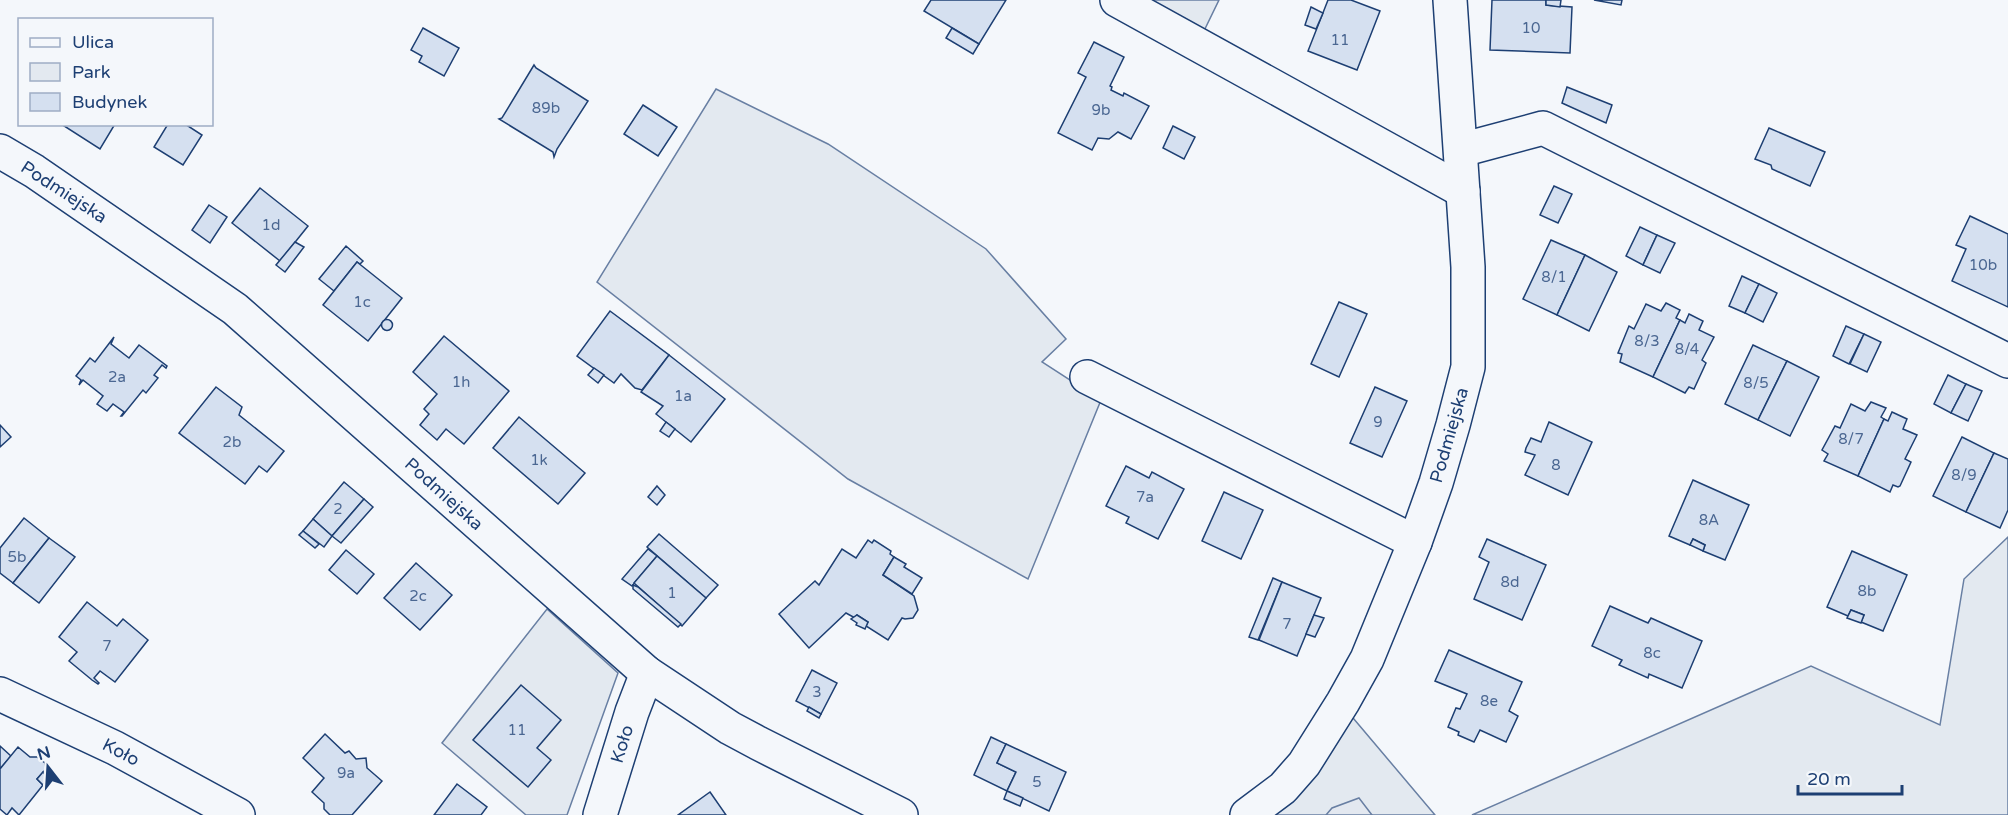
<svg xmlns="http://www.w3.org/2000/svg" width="2008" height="815" font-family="'Varela Round',sans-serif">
	<rect width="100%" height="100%" fill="#f4f7fb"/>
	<g fill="#e3e9f0" stroke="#687fa3" stroke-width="1.5">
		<polygon points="1138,0 1219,0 1201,37"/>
		<polygon points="716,89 828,144 986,249 1066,339 1042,362 1101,400 1028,579 848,479 597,282"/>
		<polygon points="2008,537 2008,815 1472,815 1811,666 1940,725 1964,579"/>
		<polygon points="547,609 618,673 567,815 526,815 442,743"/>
		<polygon points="1348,712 1435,815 1266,815 1313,779"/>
	</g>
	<polygon fill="#e3e8f0" stroke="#687fa3" stroke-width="1.5" points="1359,798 1372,815 1326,815 1332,808"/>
	<g fill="#d5e0f0" stroke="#1d3f73" stroke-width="1.5">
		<polygon points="931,0 1006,0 979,44 924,11"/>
		<polygon points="1328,0 1351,0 1380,11 1357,70 1308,51"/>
		<polygon points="1492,0 1546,0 1546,5 1572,7 1570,53 1490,50"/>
		<polygon points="1546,0 1561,0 1560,7 1546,5"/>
		<polygon points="1594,0 1622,0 1621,5"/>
		<polygon points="1311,7 1323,13 1316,29 1305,25"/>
		<polygon points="423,28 459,48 444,76 419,62 422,56 411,50"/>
		<polygon points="952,28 979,44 973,54 946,38"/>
		<polygon points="1094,42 1124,57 1110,86 1112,87 1111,90 1123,96 1124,93 1149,106 1131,139 1118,132 1109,139 1098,138 1092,150 1058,133 1086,77 1078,73"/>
		<polygon points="534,65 536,68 588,101 557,149 554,157 553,152 499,119 502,118"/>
		<polygon points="1567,87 1612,105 1606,123 1562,103"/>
		<polygon points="643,105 677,127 658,156 624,134"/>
		<polygon points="61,124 115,124 100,149"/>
		<polygon points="168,124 185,124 202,135 183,165 154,147"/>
		<polygon points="1173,126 1195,137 1184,159 1163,148"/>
		<polygon points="1769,128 1825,152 1810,186 1772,169 1771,165 1755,159"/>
		<polygon points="1554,186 1572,194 1558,223 1540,215"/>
		<polygon points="260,188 308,226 280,261 232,223"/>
		<polygon points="209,205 227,217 210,243 192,230"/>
		<polygon points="1970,216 2008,234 2008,307 1952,281 1966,249 1956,245"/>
		<polygon points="1640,227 1657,235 1643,265 1626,256"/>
		<polygon points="1657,235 1675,243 1660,273 1643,265"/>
		<polygon points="1551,240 1585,255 1557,315 1523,299"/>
		<polygon points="295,242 304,247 285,272 276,265"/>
		<polygon points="346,246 363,261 360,264 357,262 334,291 319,279"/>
		<polygon points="1585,255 1617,272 1589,331 1557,315"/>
		<polygon points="357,262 402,298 368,341 323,305"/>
		<polygon points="1742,276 1759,284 1745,313 1729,306"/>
		<polygon points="1759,284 1777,293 1763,322 1745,313"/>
		<polygon points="1339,302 1367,314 1339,377 1311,364"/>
		<polygon points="1666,303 1680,310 1676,318 1680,320 1653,377 1620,362 1622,354 1618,353 1629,326 1634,329 1646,304 1661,311"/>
		<polygon points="610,311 669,355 642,390 635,388 621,374 614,383 577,356"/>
		<polygon points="1689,314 1703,321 1699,330 1714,337 1702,360 1706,363 1694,389 1689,387 1685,393 1653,377 1680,320 1685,323"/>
		<circle cx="387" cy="325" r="5.5"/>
		<polygon points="1846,326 1864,334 1849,364 1833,356"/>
		<polygon points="1864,334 1881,342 1867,372 1850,364"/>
		<polygon points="444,336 509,391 464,444 446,429 437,440 420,425 429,414 424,409 437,394 413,372"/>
		<polygon points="114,337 111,344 129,358 139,345 167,366 166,368 162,365 154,375 158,378 146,393 143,390 122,416 121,416 124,412 113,404 107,411 97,404 103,396 83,380 79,385 81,380 76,376 90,358 95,362"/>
		<polygon points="1753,345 1787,361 1758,420 1725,404"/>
		<polygon points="669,355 725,399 691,442 656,414 663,406 641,392"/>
		<polygon points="1787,361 1819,377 1790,436 1758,420"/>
		<polygon points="594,368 604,375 598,383 588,375"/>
		<polygon points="1948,375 1966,384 1951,413 1934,404"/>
		<polygon points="1966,384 1982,391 1968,421 1951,413"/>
		<polygon points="216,387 242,407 239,415 284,451 267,472 259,466 245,484 179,433"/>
		<polygon points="1375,387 1407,401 1382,457 1350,443"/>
		<polygon points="1871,402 1886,408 1881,417 1884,419 1858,476 1824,461 1828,454 1822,450 1835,426 1840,428 1851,404 1865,411"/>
		<polygon points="1892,412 1907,419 1903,429 1917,435 1905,459 1911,462 1900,486 1898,487 1893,485 1890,492 1858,476 1884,419 1888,421"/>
		<polygon points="519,417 585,473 558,504 493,448"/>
		<polygon points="666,422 675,429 669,437 660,431"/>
		<polygon points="1549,422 1592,442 1568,495 1525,475 1535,455 1525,452 1526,448 1531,438 1541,442"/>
		<polygon points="0,425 11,437 0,447"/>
		<polygon points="1962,437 1994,453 1966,512 1933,496"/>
		<polygon points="1994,453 2008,459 2008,510 2000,528 1966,512"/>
		<polygon points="1126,466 1149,478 1152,472 1184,489 1158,539 1126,523 1129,517 1106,506"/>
		<polygon points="1693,480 1749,505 1725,560 1703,551 1705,545 1693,539 1690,545 1669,536"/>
		<polygon points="344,482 364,499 332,536 313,519"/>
		<polygon points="657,486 665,495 657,505 648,497"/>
		<polygon points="1224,492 1263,510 1241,559 1202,541"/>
		<polygon points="364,499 373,507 341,543 332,536"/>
		<polygon points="24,518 49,538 13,583 0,573 0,548"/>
		<polygon points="313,519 332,536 324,547 303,531"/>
		<polygon points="303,531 319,544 315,548 299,535"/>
		<polygon points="659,534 718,585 706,598 647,547"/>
		<polygon points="49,538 75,557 39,603 13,583"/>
		<polygon points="1487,539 1546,565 1522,620 1474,599 1489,562 1479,557"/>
		<polygon points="1693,539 1705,545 1703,551 1690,545"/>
		<polygon points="868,540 872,543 874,540 891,551 890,554 894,557 883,575 914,596 918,610 913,618 905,619 902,618 888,640 866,626 868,622 857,615 855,618 846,613 809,648 779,614 815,581 819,585 842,549 856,558"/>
		<polygon points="648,549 657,556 632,586 622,579"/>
		<polygon points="346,550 374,574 357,594 329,570"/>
		<polygon points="1852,551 1907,575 1883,631 1861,622 1864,615 1851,610 1848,616 1827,607"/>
		<polygon points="657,556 706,598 682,626 634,583"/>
		<polygon points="894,557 906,564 904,567 922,578 912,594 883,575"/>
		<polygon points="416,563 452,595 420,630 384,598"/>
		<polygon points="1273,578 1282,582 1258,640 1249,637"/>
		<polygon points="1282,582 1321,598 1297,656 1259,640"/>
		<polygon points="633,585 638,587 681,624 678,627 633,589"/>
		<polygon points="87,602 117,626 123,619 148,640 115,682 100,671 94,678 99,683 98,684 92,680 69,661 77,652 59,637"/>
		<polygon points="1610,606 1648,623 1651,618 1702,641 1682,688 1649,674 1648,678 1619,665 1622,660 1592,646"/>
		<polygon points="1851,610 1864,615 1861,623 1847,618"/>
		<polygon points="857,615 868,622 865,629 856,625 857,623 851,619"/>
		<polygon points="1314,615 1324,618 1315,637 1306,634"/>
		<polygon points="1449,650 1522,682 1509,711 1518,716 1506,742 1480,730 1474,742 1458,735 1459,732 1448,727 1456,708 1460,709 1467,694 1435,681"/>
		<polygon points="812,670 837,683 821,714 796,701"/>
		<polygon points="521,685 561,720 537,748 551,760 528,787 473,740"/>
		<polygon points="809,707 821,714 819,718 807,711"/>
		<polygon points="325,734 345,753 349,751 356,759 366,758 367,768 382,781 352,815 330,815 324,809 324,803 312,792 324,778 303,758"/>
		<polygon points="991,737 1006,744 997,763 1016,772 1007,791 974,775"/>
		<polygon points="1006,744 1066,772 1049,811 1007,791 1016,772 997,763"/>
		<polygon points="0,746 11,756 0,769"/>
		<polygon points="18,747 30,757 37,757 45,763 46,769 37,779 43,785 19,815 12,808 7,815 0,809 0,769"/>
		<polygon points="43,772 48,778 43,785 37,779"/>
		<polygon points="457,784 487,807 481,815 434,815"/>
		<polygon points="1007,791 1023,798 1020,806 1004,799"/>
		<polygon points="710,792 726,815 678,815"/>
	</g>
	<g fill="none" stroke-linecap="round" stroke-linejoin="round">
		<g stroke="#1d3f73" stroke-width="36">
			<g id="minor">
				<polyline points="1117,0 1463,191"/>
				<polyline points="1461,150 1543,128 2008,361"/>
				<polyline points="0,151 34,171 235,309 647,673 730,728 758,743 901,815"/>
				<polyline points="1087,377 1415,542"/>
				<polyline points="0,694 115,748 238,815"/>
				<polyline points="600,815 632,712 647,673"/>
				<polyline points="1247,815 1283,788 1304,764 1343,702 1367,659 1415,542 1436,483 1453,425 1468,367 1468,267 1450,0"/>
			</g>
		</g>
		<use href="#minor" stroke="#f4f7fb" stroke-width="33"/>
	</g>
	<g text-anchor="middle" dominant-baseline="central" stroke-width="4.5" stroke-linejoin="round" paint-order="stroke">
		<g font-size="15" fill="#4b6792">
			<text x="1531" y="28">10</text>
			<text x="1340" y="40">11</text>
			<text x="546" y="108">89b</text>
			<text x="1101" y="110">9b</text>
			<text x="271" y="225">1d</text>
			<text x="1983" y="265">10b</text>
			<text x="1554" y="277">8/1</text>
			<text x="362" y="302">1c</text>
			<text x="1647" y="341">8/3</text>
			<text x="1687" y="349">8/4</text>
			<text x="117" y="377">2a</text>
			<text x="461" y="382">1h</text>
			<text x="1756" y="383">8/5</text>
			<text x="683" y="396">1a</text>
			<text x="1378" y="422">9</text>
			<text x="1851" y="439">8/7</text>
			<text x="232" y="442">2b</text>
			<text x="539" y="460">1k</text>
			<text x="1556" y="465">8</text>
			<text x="1964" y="475">8/9</text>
			<text x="1145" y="497">7a</text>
			<text x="338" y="509">2</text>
			<text x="1709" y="520">8A</text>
			<text x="17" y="557">5b</text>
			<text x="1510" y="582">8d</text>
			<text x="1867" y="591">8b</text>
			<text x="672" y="593">1</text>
			<text x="418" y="596">2c</text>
			<text x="1287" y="624">7</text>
			<text x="107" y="646">7</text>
			<text x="1652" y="653">8c</text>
			<text x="817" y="692">3</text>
			<text x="1489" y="701">8e</text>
			<text x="517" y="730">11</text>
			<text x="346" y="773">9a</text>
			<text x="1037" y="782">5</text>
		</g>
		<g font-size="18" fill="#1d3f73" stroke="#f4f7fb">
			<text transform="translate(64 192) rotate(33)">Podmiejska</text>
			<text transform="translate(1449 435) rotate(-74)">Podmiejska</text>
			<text transform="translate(444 494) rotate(42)">Podmiejska</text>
			<text transform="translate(622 744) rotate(-73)">Koło</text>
			<text transform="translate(121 752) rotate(27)">Koło</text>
		</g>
	</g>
	<rect x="18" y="18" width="195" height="108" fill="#f4f7fb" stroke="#9eadc5" stroke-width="1.5"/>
	<rect x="30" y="38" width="30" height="9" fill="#f4f7fb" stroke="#9eadc5" stroke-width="1.5"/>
	<text x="72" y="48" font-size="18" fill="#1d3f73">Ulica</text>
	<rect x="30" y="63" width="30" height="18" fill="#e3e9f0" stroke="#9eadc5" stroke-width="1.5"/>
	<text x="72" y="78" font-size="18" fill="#1d3f73">Park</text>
	<rect x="30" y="93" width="30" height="18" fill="#d5e0f0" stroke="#9eadc5" stroke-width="1.5"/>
	<text x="72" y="108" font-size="18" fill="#1d3f73">Budynek</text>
	<g transform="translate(48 767) rotate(343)" stroke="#f4f7fb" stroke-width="4.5" paint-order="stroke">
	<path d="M0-4.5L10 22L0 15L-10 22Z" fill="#1d3f73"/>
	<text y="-9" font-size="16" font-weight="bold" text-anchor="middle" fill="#1d3f73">N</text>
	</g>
	<path d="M1798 785v9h104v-9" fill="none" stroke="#1d3f73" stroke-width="3"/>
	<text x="1807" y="785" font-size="18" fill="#1d3f73" stroke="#f4f7fb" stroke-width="4.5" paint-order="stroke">20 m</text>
</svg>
